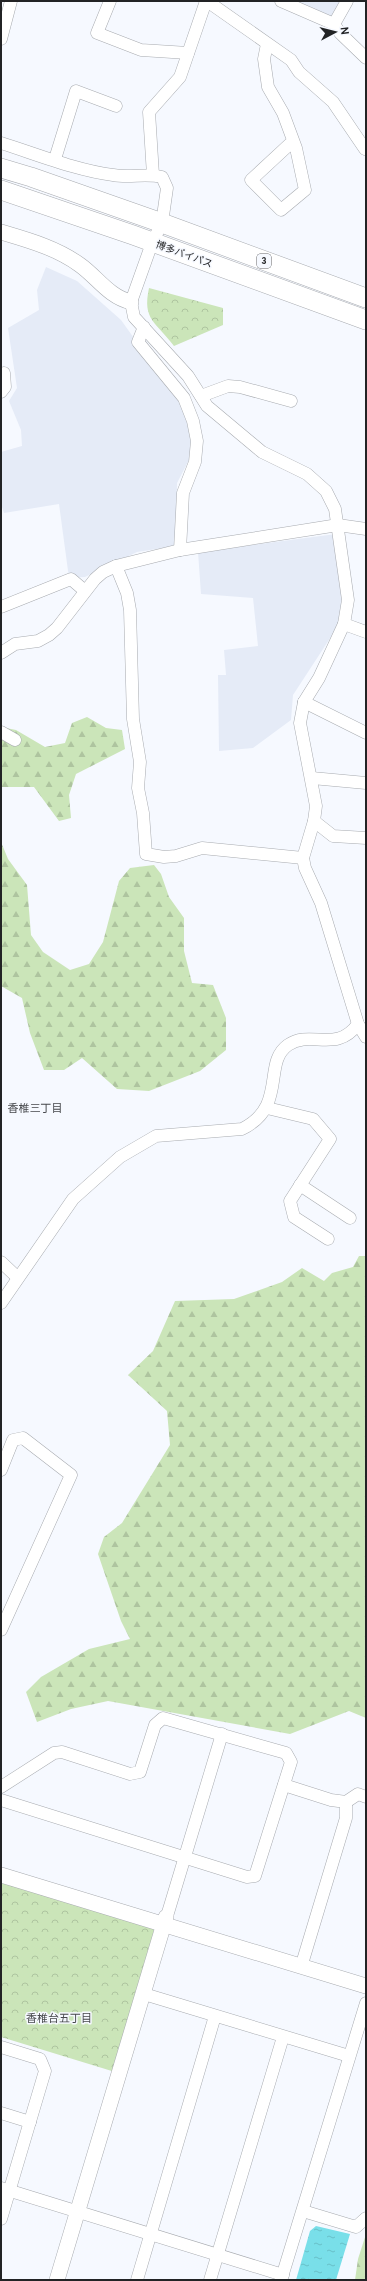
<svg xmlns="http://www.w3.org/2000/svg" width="367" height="2281" font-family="Overpass,'Noto Sans JP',sans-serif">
	<defs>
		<pattern id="forest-firs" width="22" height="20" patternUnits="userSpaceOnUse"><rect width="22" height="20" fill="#cbe5b9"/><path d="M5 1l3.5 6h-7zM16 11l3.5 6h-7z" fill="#aec49f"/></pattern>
		<pattern id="park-crowns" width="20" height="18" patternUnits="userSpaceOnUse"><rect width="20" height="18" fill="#cbe5b9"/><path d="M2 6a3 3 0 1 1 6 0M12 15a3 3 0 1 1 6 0" fill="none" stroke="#aec49f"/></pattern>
		<pattern id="water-ripples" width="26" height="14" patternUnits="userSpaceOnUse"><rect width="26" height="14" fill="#79dfe9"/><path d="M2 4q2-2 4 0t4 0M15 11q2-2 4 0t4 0" fill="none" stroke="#68bfc8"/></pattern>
	</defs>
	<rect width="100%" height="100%" fill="#f6f9ff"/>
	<g fill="#e5ebf7">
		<polygon points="288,1 341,1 333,17"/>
		<polygon points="46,267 77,281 121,320 181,404 192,429 191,456 177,483 176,546 137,552 85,577 69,578 59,504 4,513 1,504 1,452 22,446 21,430 9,401 17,388 8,328 39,310 37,290"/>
		<polygon points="336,534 343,579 340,623 293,695 291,720 253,748 219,751 218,675 226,675 224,650 258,646 253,598 201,594 198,552"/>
	</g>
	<g fill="url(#forest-firs)">
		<polygon points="87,717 106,728 122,730 125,749 76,774 69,795 71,818 59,821 34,787 1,787 1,727 16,730 45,747 65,743 72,723"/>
		<polygon points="1,842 8,859 27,885 31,935 43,952 70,970 89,964 103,942 119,881 130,868 154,865 161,874 169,897 184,918 184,951 192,983 213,985 226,1018 226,1050 200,1071 149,1091 117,1089 82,1058 64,1070 44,1070 30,1033 22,998 1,986"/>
		<polygon points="359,1256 366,1256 366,1718 349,1711 290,1734 108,1701 71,1709 37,1722 26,1692 41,1677 89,1649 130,1639 121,1621 98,1554 104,1537 122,1523 170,1445 167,1411 128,1375 153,1351 175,1301 234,1299 282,1282 302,1268 324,1281 332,1273 353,1267"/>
		<polygon points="366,2234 366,2280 355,2280 358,2259"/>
	</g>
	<g fill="url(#park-crowns)">
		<path d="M 149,288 L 223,308 L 223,325 L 174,346 C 156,322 142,320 149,288 Z"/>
		<polygon points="1,1880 158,1926 115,2072 1,2037"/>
	</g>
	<polygon fill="url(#water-ripples)" points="316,2226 350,2234 336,2280 296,2280 310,2231"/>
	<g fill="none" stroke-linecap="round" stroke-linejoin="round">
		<g stroke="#a8abb0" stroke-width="13">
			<g id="minor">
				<polyline points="110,1 97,33 141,50 188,53"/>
				<polyline points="207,1 291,60 299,72 333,102 365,149"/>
				<polyline points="281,1 334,24 340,33 366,58"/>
				<polyline points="334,24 347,1"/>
				<polyline points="1,39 11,1"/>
				<polyline points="267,44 264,59 268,87 283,113 296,148 305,190 281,210 251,180 292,142"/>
				<path d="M 1,143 C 36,154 78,171 113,175 C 130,178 146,173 162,177 L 167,188 L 162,223 L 152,243 L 131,302 L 134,317 L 188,376 L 207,406 L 262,452 L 307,474 L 326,491 L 335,509 L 348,600 L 344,624 L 319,678 L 304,702 L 300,723 L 316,806 L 314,821 L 303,858 L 305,868 L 321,903 L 358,1024 L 366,1037"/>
				<polyline points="55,159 76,91 116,106"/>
				<polyline points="153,175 149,112 180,77 206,1"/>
				<polyline points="144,327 138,342 184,398 193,421 197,441 195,462 183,493 180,550"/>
				<polyline points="1,392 5,387 4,373"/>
				<polyline points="201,396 228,386 240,387 291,401"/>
				<polyline points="116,566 127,593 130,610 133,719 140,762 138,788 143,813 146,854 164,857 176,856 202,848 303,858"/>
				<polyline points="1,607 71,579 85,591"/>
				<polyline points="344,624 366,632"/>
				<polyline points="1,653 15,644 38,641 49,635 57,628 95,579 103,572 116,566 180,550 338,525 366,529"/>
				<polyline points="304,702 366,733"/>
				<polyline points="1,732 15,740"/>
				<polyline points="312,778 366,783"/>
				<polyline points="314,821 333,836 366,838"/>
				<polyline points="267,1108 313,1119 330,1139 290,1201 294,1217 328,1239"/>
				<polyline points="300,1185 350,1218"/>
				<polyline points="1,1262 17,1277"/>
				<path d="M 1,1303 L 73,1199 L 120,1157 L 156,1136 L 242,1129 C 288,1106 262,1063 288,1045 C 311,1029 336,1054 358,1024"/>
				<polyline points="1,1470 13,1440 23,1438 71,1475 1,1630"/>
				<polyline points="284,1785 331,1800 346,1802 358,1794 366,1797"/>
				<polyline points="1,1787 54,1753 62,1752 130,1774 140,1772 155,1725 163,1718 286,1753 291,1762 255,1876 247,1877 1,1800"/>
				<polyline points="167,1916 222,1734"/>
				<polyline points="301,1967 346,1818 346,1802"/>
				<polyline points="144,1994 349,2056"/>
				<polyline points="1,2047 40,2059 45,2071 1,2219"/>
				<polyline points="1,2113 30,2122"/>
				<polyline points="1,2188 283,2275"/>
				<polyline points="303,2211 356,2227 366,2218"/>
				<polyline points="137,2280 215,2016"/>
				<polyline points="210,2280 283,2037"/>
				<polyline points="281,2280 366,2003"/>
			</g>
		</g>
		<g stroke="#a8abb0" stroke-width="16">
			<g id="tertiary">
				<path d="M 1,232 C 28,240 57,248 80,265 C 97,277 109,297 131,302"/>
				<polyline points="1,1875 366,1986"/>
				<polyline points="57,2280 166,1917"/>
			</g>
		</g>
		<g stroke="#a8abb0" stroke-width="20">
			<g id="trunk">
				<polyline points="1,168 31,177 162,223 366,298"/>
				<polyline points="1,190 133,235 366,320"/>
			</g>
		</g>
		<use href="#minor" stroke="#fff" stroke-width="12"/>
		<use href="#tertiary" stroke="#fff" stroke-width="15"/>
		<use href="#trunk" stroke="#fff" stroke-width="19"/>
	</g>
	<g text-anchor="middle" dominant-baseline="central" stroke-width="3" stroke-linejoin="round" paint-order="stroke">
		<rect fill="#f6f9ff" stroke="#626366" stroke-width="1" x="257" y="254" width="14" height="14" rx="3"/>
		<g font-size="9" font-weight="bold" fill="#222325">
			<text x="264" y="261">3</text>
		</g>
		<g font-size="10" fill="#222325" stroke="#f6f9ff">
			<text transform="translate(184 255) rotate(20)">博多バイパス</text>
		</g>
		<g font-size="11" fill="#46484c" stroke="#f6f9ff">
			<text x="35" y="1109">香椎三丁目</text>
			<text x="59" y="2019">香椎台五丁目</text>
		</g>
	</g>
	<rect width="367" height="2281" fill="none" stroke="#222325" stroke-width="4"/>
	<g transform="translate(335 32) rotate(83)" stroke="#f6f9ff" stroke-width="3" paint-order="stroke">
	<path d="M0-3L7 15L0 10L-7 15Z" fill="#222325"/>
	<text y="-6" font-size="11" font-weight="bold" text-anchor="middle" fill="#222325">N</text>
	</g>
</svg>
